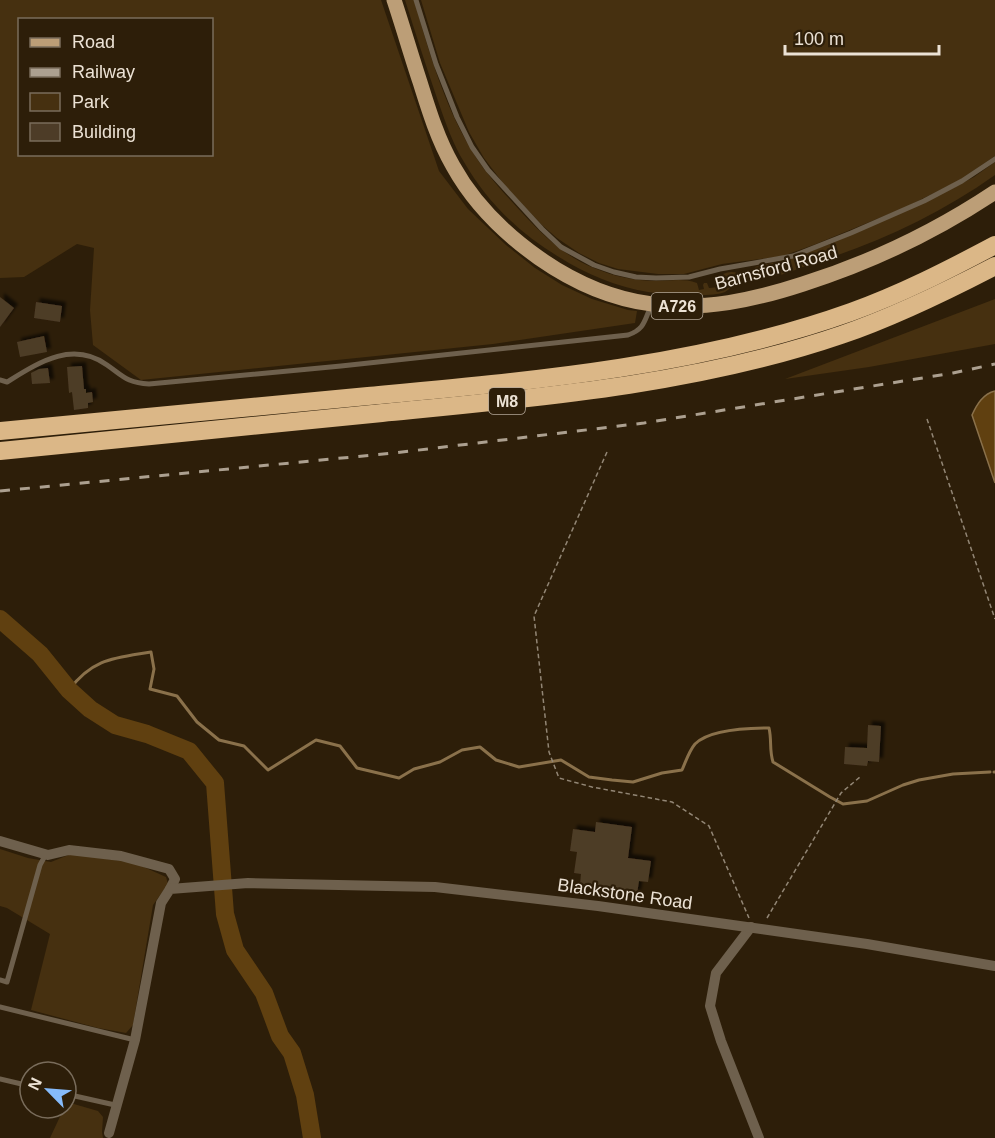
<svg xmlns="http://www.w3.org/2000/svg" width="995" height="1138" font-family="Helvetica,sans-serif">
	<defs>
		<filter id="shadow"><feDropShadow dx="4" dy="-4" stdDeviation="1.5" flood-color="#0009"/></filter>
	</defs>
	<rect width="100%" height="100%" fill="#2d1e09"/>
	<g fill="#463010" fill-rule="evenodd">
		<path d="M 0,0 L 381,0 L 439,171 L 468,209 L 506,245 L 535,268 L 562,285 L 592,299 L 628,310 L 637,311 L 635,323 L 493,344 L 141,380 L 93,345 L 90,310 L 94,248 L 77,244 L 24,277 L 0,278 ZM 20,20 L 212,20 L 212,154 L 20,154 Z"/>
		<path d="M 405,0 L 414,0 C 429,51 443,103 471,149 C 485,174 506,195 525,216 C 545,237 566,257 594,268 C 613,276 635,281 656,281 C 670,281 683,278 697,283 L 699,290 L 704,289 L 703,285 L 704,283 L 707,283 L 709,288 L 719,287 L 720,288 L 726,286 L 723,274 C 730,271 737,271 743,277 C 737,282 731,288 725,292 C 712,298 663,294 648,292 C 617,287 586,274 559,257 C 520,234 487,202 464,162 C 453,144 446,124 439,104 C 427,69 416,35 405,0 Z"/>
		<polygon points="421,0 995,0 995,156 960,180 906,207 816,244 783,256 722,264 684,274 658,274 618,269 599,263 579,253 557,238 542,225 506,187 484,158 469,132 440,63"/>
		<path d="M 995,162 L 995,175 C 940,214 878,243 814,263 C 801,267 788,274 775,276 C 768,277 759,275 752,275 L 755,267 L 793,258 L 835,242 L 953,188 L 974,177 Z"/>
		<polygon points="995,299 995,344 869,367 785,379"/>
		<polygon points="0,849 28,858 51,862 71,854 135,863 166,877 168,884 153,905 133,1025 126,1033 98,1028 31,1010 50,934 7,908 0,906"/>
		<polygon points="67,1102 98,1111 103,1117 102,1132 103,1138 50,1138 64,1108 66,1108"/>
	</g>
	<path fill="#604010" stroke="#8a714b" stroke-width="1.5" d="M 995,391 L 995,483 L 972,415 C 977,404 983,394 995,391 Z"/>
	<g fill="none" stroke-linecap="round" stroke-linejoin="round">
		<g stroke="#8a714b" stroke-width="3">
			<path d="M 69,690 C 93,658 115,658 151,652 L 154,669 L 150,689 L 177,696 L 197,722 L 219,740 L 244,746 L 268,770 L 316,740 L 340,746 L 357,768 L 399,778 L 414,769 L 440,762 L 462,750 L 480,747 L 496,760 L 519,767 L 561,760 L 589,777 L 612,780 L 633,782 L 662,773 L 682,770 C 686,761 689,751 695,744 C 710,729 748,728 769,728 C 772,741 769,749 773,762 L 830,797 L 843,804 L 867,801 L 903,785 L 919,780 L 953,774 L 990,772"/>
			<polyline points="994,772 995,772"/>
		</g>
		<polyline stroke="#604010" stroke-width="18" points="0,619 40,654 69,690 90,709 115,725 147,734 189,751 215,783 225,914 235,950 264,993 280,1036 292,1053 305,1095 312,1138"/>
	</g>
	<g fill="#4d3c27" filter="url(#shadow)">
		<polygon points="0,297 14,308 0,327"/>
		<polygon points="36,302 62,306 60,322 34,318"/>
		<polygon points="44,336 47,352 20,357 17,342"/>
		<polygon points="82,366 84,389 86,389 86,393 92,392 93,402 88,403 88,408 74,410 72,392 69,393 67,367"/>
		<polygon points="48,368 50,383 32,384 31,373 39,369"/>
		<polygon points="868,725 881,726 879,762 868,761 867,766 844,764 845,747 867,748"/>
		<polygon points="596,822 632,827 628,858 651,861 648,882 639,881 637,894 619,892 619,894 605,892 605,887 580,884 581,874 574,873 577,852 570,851 573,829 595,832"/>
	</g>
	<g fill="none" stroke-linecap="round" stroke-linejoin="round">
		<g stroke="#928675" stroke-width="1.5" stroke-dasharray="4.5 3" stroke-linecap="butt">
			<polyline points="927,419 995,619"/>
			<polyline points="607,452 534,616 549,752 559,778 592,787 672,802 709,826 749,918"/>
			<polyline points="767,918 841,793 860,777"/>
		</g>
		<g stroke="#6e604d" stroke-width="5">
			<polyline points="416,0 436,64 457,117 472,147 488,170 542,229 561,247 594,265 614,272 636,277 656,278 689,277 720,269 793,256 851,233 924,201 962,181 995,159"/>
			<path d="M 0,380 L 7,382 C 38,363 72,340 107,365 C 123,376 127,383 149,384 L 341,366 L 628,335 C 645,329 644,321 651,306"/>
			<polyline points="0,980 7,982 40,865 46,854"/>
			<polyline points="0,1007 135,1040"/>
			<polyline points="0,1079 30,1086"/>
			<polyline points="66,1094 115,1105"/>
		</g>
		<g stroke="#6e604d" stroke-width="10">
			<polyline points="0,841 48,855 69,850 121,856 169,869 175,879 170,889"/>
			<polyline points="751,927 716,973 710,1006 721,1041 759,1138"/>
			<polyline points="109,1133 135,1040 161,903 170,889 248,883 435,887 598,906 761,929 867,944 995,966"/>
		</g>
		<path stroke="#bc9e77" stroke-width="15" d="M 394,0 C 403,27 411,55 420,82 C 429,111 438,140 453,166 C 474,204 505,234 539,258 C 572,281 612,299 652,304 C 704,311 754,300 803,284 C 872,262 935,232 995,192"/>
		<g stroke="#dbb787" stroke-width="18">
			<path d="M 0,431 C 123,419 245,408 368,396 C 530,381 697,367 851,312 C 901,294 948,270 995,245"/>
			<path d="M 0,451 C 127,438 255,426 382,413 C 535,398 695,385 841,335 C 894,317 945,292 995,266"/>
		</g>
		<polyline stroke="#aca090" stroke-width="3" stroke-dasharray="10 10" stroke-linecap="butt" points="0,491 394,453 644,423 953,373 995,364"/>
	</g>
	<g text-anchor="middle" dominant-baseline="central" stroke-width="4.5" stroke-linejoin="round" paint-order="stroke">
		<g fill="#2d1e09" stroke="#b3a798" stroke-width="1.5">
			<rect x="651.5" y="293" width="51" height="26" rx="4.5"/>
			<rect x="489" y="388" width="36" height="26" rx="4.5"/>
		</g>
		<g font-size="16" font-weight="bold" fill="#ece2d5">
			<text x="677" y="306">A726</text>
			<text x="507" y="401">M8</text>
		</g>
		<g font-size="18" fill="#ece2d5" stroke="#2d1e09">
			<text transform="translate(776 268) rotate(-15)">Barnsford Road</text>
			<text transform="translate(625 894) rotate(8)">Blackstone Road</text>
		</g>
	</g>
	<rect x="18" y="18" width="195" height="138" fill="#2d1e09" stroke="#796c5b" stroke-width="1.5"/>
	<rect x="30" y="38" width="30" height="9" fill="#bc9e77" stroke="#796c5b" stroke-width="1.5"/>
	<text x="72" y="48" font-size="18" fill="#ece2d5">Road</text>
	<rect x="30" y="68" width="30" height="9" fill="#aca090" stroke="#796c5b" stroke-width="1.5"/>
	<text x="72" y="78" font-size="18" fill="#ece2d5">Railway</text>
	<rect x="30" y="93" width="30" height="18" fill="#463010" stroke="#796c5b" stroke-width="1.5"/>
	<text x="72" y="108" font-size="18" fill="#ece2d5">Park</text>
	<rect x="30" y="123" width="30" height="18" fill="#4d3c27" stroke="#796c5b" stroke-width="1.5"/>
	<text x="72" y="138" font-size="18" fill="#ece2d5">Building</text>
	<g transform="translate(48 1090) rotate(295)"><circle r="28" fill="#2d1e09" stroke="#796c5b" stroke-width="1.5"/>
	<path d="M0-4.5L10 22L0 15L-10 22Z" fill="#86bbfb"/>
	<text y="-9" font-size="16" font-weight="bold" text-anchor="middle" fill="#ece2d5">N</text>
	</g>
	<path d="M785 45v9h154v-9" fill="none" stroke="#ece2d5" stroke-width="3"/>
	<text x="794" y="45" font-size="18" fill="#ece2d5" stroke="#2d1e09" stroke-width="4.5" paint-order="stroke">100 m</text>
</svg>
